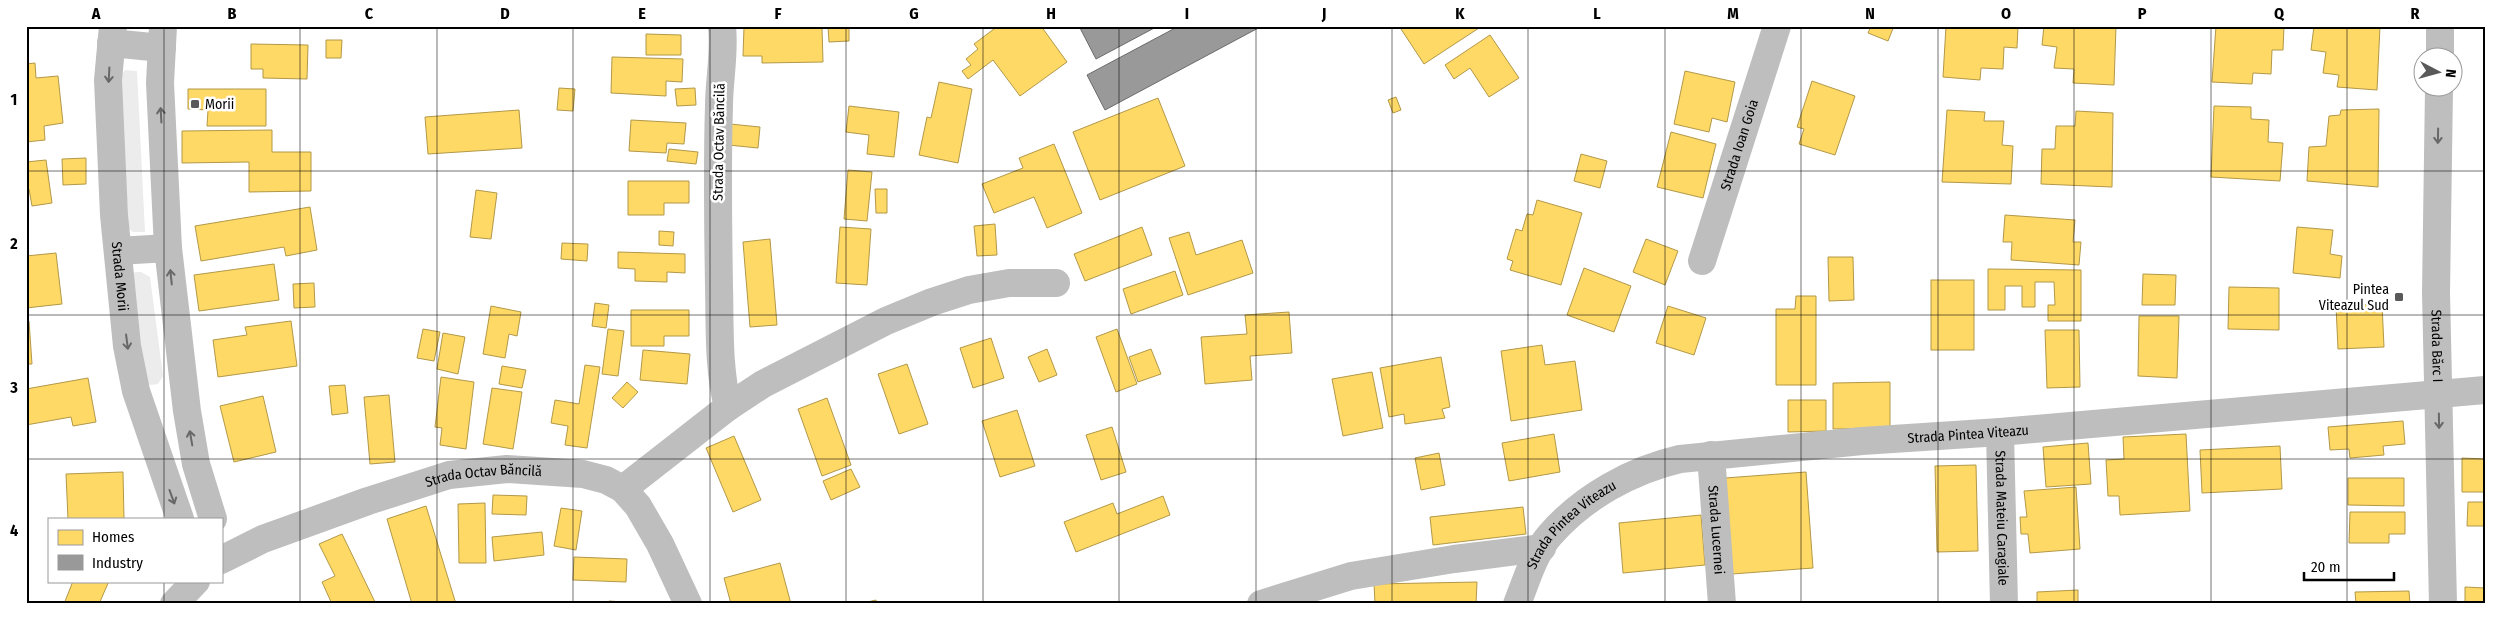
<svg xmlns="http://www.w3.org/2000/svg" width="2511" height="630" font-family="'Fira Sans Condensed',sans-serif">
	<rect width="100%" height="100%" fill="#fff"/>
	<g fill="#ececec">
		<polygon points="125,70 137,71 145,232 133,232 129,229 119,79"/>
		<polygon points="135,272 141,272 150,277 163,376 158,384 150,385 145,380 130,278"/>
	</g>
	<g fill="#ffd966" stroke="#b29847">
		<polygon points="611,26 661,26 611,27"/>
		<polygon points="849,26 849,41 829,42 828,27"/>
		<polygon points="998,26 1041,26 1067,62 1020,96 993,60 968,79 962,71 971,65 966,59 978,49 974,44"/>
		<polygon points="1399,26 1482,26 1424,64"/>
		<polygon points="1871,26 1894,26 1888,41 1868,33"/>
		<polygon points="1946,26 2018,26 2017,48 2004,47 2003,69 1981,68 1980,80 1943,77"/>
		<polygon points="2044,26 2116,26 2114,85 2073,83 2074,69 2054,68 2057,47 2042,45"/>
		<polygon points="2216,26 2284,26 2283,50 2272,50 2271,74 2253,73 2252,84 2212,82"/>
		<polygon points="2314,26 2380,26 2377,90 2337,87 2339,75 2323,73 2326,52 2311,50"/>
		<polygon points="744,27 822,27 823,62 762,63 762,56 743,56"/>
		<polygon points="646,34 681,35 681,55 646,55"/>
		<polygon points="1490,35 1519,78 1489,97 1470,68 1454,79 1445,65"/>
		<polygon points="326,40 342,40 341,58 326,58"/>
		<polygon points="251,44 308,45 307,79 263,78 263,69 251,69"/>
		<polygon points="612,57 683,59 682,82 666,81 666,96 611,93"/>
		<polygon points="35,63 36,78 58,76 63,123 44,126 45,140 26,142 26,64"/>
		<polygon points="1685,71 1735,82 1727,122 1712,118 1709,132 1674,124"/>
		<polygon points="1812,81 1855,96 1835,155 1799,144 1804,129 1797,127"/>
		<polygon points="939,82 972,89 958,163 919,155 927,117 931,118"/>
		<polygon points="559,88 575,89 573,111 557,110"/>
		<polygon points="695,88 696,105 677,106 675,89"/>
		<polygon points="188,89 266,89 266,126 207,126 208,110 188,109"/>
		<polygon points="1396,97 1401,110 1393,113 1388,100"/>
		<polygon points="1158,98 1185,166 1100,200 1073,132"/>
		<polygon points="849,106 899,112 894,157 867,154 869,135 846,132"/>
		<polygon points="2214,106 2251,107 2251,119 2269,120 2268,142 2283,143 2280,181 2211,177"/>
		<polygon points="2379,109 2378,187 2307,181 2309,147 2326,146 2329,116 2340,115 2341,110"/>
		<polygon points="519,110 522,148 428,154 425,117"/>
		<polygon points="1947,110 1985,112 1984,121 2004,121 2002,145 2013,146 2011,184 1942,182"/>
		<polygon points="2076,111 2113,113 2112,187 2041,184 2042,149 2055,149 2056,126 2075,126"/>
		<polygon points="631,120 686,123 684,144 667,143 666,153 629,151"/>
		<polygon points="730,124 760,127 758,148 728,145"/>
		<polygon points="272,130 272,152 311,152 311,191 249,192 249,162 182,163 182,131"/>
		<polygon points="1671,132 1716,144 1703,198 1657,187"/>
		<polygon points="1054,144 1082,213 1047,228 1034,197 994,213 982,184 1023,168 1019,158"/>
		<polygon points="669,149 698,152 696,164 667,161"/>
		<polygon points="1581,154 1607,161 1600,188 1574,181"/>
		<polygon points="86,158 86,184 63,185 62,159"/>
		<polygon points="46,160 52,203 32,206 29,189 26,189 26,162"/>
		<polygon points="848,170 872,172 867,221 844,219"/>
		<polygon points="628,181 689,181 689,203 664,203 664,215 628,215"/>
		<polygon points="875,189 887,189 887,213 876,213"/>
		<polygon points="476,190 497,193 491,239 470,237"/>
		<polygon points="1537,200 1582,213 1561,285 1510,270 1513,261 1507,259 1516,229 1522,231 1527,214 1533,215"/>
		<polygon points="310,207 317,250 286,256 284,247 201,261 195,226"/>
		<polygon points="2005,215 2075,220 2073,242 2081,242 2079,265 2011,260 2012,242 2003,242"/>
		<polygon points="995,224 997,255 977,256 974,226"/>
		<polygon points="840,227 871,229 867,285 836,283"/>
		<polygon points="1142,227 1152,255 1085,281 1074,254"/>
		<polygon points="2297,227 2333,230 2330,254 2342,256 2340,278 2293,273"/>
		<polygon points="659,231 674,232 673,246 659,245"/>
		<polygon points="1189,232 1196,255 1242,240 1253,273 1188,295 1169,238"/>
		<polygon points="770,239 777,325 750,327 743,242"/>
		<polygon points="1646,239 1678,251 1665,285 1633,272"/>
		<polygon points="562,243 588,244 587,261 561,259"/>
		<polygon points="618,252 685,254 685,273 667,272 667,282 635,281 635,269 618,268"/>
		<polygon points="56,253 62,304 26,308 26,256"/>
		<polygon points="1828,257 1853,257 1854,300 1829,301"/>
		<polygon points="274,264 279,300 199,311 194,275"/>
		<polygon points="1584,268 1631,286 1614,332 1567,315"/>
		<polygon points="1988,269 2081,270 2081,321 2048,321 2048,305 2055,305 2054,282 2035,282 2035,307 2022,307 2022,286 2005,286 2005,310 1988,310"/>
		<polygon points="1175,271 1183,295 1131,314 1123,289"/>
		<polygon points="2143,274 2176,275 2175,305 2142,305"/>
		<rect x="1931" y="280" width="43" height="70"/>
		<polygon points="314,283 315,307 294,308 293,284"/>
		<polygon points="2229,287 2279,288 2279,330 2228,329"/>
		<polygon points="1796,296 1816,296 1816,385 1776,385 1776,309 1795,309"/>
		<polygon points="595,303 609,305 606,328 592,326"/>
		<polygon points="2382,304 2384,347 2338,349 2336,306"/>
		<polygon points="491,306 521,312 517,336 509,334 505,358 483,354"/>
		<polygon points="1668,306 1706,318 1694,355 1656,343"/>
		<polygon points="631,310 689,310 689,336 664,336 664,346 631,346"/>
		<polygon points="1289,312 1292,353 1250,356 1252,380 1205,384 1201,337 1247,334 1245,315"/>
		<polygon points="2139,316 2179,316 2177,378 2138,376"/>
		<polygon points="26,321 29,321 32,364 26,364"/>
		<polygon points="291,321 297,366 218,377 213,340 247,335 245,327"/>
		<polygon points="423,329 440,332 434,361 417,358"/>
		<polygon points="608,329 624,331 618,376 602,374"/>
		<polygon points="1117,329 1137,384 1116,392 1096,337"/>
		<polygon points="2045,330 2079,330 2080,387 2047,388"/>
		<polygon points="443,333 465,337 458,374 437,369"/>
		<polygon points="991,338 1004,378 973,388 960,348"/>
		<polygon points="1542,345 1545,365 1575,361 1582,410 1511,421 1501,351"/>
		<polygon points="1047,349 1057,375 1039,382 1028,357"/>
		<polygon points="1151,349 1161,374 1138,382 1129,357"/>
		<polygon points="643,350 690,354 687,384 640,380"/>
		<polygon points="1441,357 1450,407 1442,409 1445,418 1405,424 1404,414 1389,417 1380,368"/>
		<polygon points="907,364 928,424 899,434 878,374"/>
		<polygon points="585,365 600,367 587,448 565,445 568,426 551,423 555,400 579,404"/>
		<polygon points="502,366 526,370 522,388 499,384"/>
		<polygon points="1372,372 1383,428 1343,436 1332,379"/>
		<polygon points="441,377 474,382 466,449 440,445 442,428 435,427"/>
		<polygon points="88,378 96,422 73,426 71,417 26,425 26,389"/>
		<polygon points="627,382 638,392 623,408 612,398"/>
		<polygon points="1890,382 1890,428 1833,429 1833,383"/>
		<polygon points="345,385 348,413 332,415 329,386"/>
		<polygon points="492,388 522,392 513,449 483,444"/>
		<polygon points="389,395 395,462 370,464 364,397"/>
		<polygon points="263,396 276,452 234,462 220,406"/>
		<polygon points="827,398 851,465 822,476 798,409"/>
		<polygon points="1788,400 1826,400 1826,431 1788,432"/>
		<polygon points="1017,410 1035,466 1000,477 982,421"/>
		<polygon points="2403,421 2405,444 2383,446 2384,455 2350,458 2349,449 2330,450 2328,427"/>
		<polygon points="1112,427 1126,472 1101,480 1086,435"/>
		<polygon points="1554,434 1560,472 1509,481 1502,443"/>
		<polygon points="2186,434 2190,511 2120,515 2119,496 2108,496 2106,460 2124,459 2123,437"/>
		<polygon points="734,436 761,500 733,512 706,448"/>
		<polygon points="2088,443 2091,484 2046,487 2043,447"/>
		<polygon points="2280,446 2282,489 2202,493 2200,450"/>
		<polygon points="1439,453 1445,485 1421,490 1415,458"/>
		<polygon points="2462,458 2485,459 2485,492 2462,492"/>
		<polygon points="1976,465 1978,551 1937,552 1935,466"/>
		<polygon points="851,469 860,487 831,500 823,481"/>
		<polygon points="123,472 124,519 68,519 66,474"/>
		<polygon points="1806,472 1813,568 1732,574 1725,478"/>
		<polygon points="2348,478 2404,478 2404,506 2348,505"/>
		<polygon points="2076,487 2080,549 2030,553 2028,534 2021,534 2020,517 2027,517 2024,491"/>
		<polygon points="493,495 527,496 526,515 492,514"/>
		<polygon points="1163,496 1170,515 1076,552 1064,522 1113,503 1117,514"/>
		<polygon points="2468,502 2485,502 2485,526 2467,526"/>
		<polygon points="485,503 486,563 459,563 458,504"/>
		<polygon points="426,506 456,604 412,604 387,519"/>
		<polygon points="1523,507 1526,534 1433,545 1430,517"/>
		<polygon points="561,508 582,511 576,550 554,546"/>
		<polygon points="2350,512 2405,512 2405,534 2389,534 2389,543 2349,543"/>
		<polygon points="1701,515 1705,565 1623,573 1619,523"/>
		<polygon points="542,532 544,555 494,561 492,537"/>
		<polygon points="342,534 376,604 332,604 322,582 335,576 319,544"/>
		<polygon points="574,557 627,559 626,582 573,580"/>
		<polygon points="780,563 791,604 731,604 724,578"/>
		<polygon points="73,581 109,581 99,604 64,604"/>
		<polygon points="1477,582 1476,604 1375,604 1374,584"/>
		<polygon points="2465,587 2485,588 2485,604 2465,604"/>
		<polygon points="2078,590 2078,604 2037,604 2037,592"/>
		<polygon points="2409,591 2410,604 2356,604 2355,592"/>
		<polygon points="876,600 877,604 859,604"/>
		<polygon points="609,601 637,603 637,604 609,604"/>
	</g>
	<g fill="#999" stroke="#6b6b6b">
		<polygon points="1079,26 1158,26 1096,59"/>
		<polygon points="1179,26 1262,26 1105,110 1087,75"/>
	</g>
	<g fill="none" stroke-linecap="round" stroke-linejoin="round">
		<g stroke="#bebebe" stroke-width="28">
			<path d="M 722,26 C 725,53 719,80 719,106 C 717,166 718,226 719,286 C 720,326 718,368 728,407"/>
			<polyline points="111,43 162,48"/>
			<polyline points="118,251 168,248"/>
			<path id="s1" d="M 1702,261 L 1777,26"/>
			<path id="s2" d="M 2000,432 L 2004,604"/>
			<path id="s3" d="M 1711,455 L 1722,604"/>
			<polyline points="623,489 728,407 763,384 886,321 932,302 969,290 1009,283 1056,283"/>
			<polyline points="1261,604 1351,576 1454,559 1542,548"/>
			<path id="s4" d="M 1517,604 C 1526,582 1534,553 1550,535 C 1583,497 1632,470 1680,459 L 1862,441 L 2000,432 L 2485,390"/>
		</g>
		<g stroke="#bebebe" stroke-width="28">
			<path id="s5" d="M 113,26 L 108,80 L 114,215 L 127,346 L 136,391 L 180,519"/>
			<polyline points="163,26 160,83 168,248 187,411 196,464 213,519"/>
			<polyline points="2440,58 2440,26"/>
			<path id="s6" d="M 2439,88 L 2436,293 L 2443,604"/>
			<path id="s7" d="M 221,560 L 263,539 L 368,501 L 449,475 L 507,469 L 583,474 L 606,480 L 623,489 L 638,506 L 660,544 L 688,604"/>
			<polyline points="174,604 196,581"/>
		</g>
	</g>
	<defs><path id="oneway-shaft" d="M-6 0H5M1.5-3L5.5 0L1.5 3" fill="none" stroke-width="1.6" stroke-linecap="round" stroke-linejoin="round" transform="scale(1.25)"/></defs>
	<g stroke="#686868">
		<use href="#oneway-shaft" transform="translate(109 75) rotate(93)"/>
		<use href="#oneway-shaft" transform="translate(161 115) rotate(-93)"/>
		<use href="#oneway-shaft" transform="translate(2438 136) rotate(91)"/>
		<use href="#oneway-shaft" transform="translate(171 277) rotate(-96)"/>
		<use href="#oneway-shaft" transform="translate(127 342) rotate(83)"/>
		<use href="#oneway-shaft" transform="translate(2439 421) rotate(89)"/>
		<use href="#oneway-shaft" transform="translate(191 438) rotate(-100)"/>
		<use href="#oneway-shaft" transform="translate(172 497) rotate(70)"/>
	</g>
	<path fill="none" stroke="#000" stroke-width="1" stroke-opacity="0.55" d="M 164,26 L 164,519M 300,26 L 300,604M 437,26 L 437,604M 573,26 L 573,604M 710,26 L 710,604M 846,26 L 846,604M 983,26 L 983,604M 1119,26 L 1119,604M 1256,26 L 1256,604M 1392,26 L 1392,604M 1528,26 L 1528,604M 1665,26 L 1665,604M 1801,26 L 1801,604M 1938,26 L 1938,604M 2074,26 L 2074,604M 2211,26 L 2211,604M 2347,26 L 2347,604M 26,171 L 2485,171M 26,315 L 2485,315M 26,459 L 2485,459M 164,581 L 164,604"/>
	<g fill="#595959" stroke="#fff" stroke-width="2">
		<rect x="190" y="99" width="10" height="10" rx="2.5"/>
		<rect x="2394" y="292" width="10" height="10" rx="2.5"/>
	</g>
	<g text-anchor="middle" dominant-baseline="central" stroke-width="5" stroke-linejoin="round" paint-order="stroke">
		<g font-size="14" fill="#000" stroke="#fff" text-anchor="start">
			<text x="205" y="104">Morii</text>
			<text x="2389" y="289" text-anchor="end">Pintea<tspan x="2389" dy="16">Viteazul Sud</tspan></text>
		</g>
		<g font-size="14" fill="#000" stroke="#fff">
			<text transform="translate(719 142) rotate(-89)">Strada Octav Băncilă</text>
			<text stroke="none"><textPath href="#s1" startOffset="122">Strada Ioan Goia</textPath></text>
			<text stroke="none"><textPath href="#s5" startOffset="251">Strada Morii</textPath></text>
			<text stroke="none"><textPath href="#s6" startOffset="258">Strada Bărc I</textPath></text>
			<text stroke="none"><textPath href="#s4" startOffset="519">Strada Pintea Viteazu</textPath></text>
			<text stroke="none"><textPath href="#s7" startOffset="278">Strada Octav Băncilă</textPath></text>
			<text stroke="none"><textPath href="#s2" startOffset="86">Strada Mateiu Caragiale</textPath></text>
			<text stroke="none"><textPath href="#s4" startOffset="99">Strada Pintea Viteazu</textPath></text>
			<text stroke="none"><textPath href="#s3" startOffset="75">Strada Lucernei</textPath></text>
		</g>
	</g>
	<rect width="2511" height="630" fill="none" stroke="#ffffff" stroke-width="55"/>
	<rect x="48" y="518" width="175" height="65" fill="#ffffff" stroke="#999999"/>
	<rect x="58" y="530" width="25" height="15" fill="#ffd966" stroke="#999999"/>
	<text x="92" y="542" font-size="15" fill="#000000">Homes</text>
	<rect x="58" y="555" width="25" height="15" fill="#999999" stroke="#999999"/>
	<text x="92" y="568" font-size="15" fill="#000000">Industry</text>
	<g transform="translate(2438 72) rotate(96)"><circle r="24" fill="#ffffff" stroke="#999999"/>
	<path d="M0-4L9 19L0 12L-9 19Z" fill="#595959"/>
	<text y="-8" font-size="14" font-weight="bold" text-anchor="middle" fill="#000000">N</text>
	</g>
	<path d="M2304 572v8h90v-8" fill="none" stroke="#000000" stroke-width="2.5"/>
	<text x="2311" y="572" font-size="15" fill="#000000" stroke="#ffffff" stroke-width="4" paint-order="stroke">20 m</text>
	<rect x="28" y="28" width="2456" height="574" fill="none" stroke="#000" stroke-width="2"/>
	<g font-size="16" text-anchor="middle" font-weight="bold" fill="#000">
		<text x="96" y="19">A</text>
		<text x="232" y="19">B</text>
		<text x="369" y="19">C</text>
		<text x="505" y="19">D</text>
		<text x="642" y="19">E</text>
		<text x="778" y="19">F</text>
		<text x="914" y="19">G</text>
		<text x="1051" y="19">H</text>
		<text x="1187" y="19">I</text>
		<text x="1324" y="19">J</text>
		<text x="1460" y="19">K</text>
		<text x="1597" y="19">L</text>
		<text x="1733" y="19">M</text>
		<text x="1870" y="19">N</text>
		<text x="2006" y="19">O</text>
		<text x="2142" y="19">P</text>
		<text x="2279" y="19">Q</text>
		<text x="2415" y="19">R</text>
		<text x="14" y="105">1</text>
		<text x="14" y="249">2</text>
		<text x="14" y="393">3</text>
		<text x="14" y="536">4</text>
	</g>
</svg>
